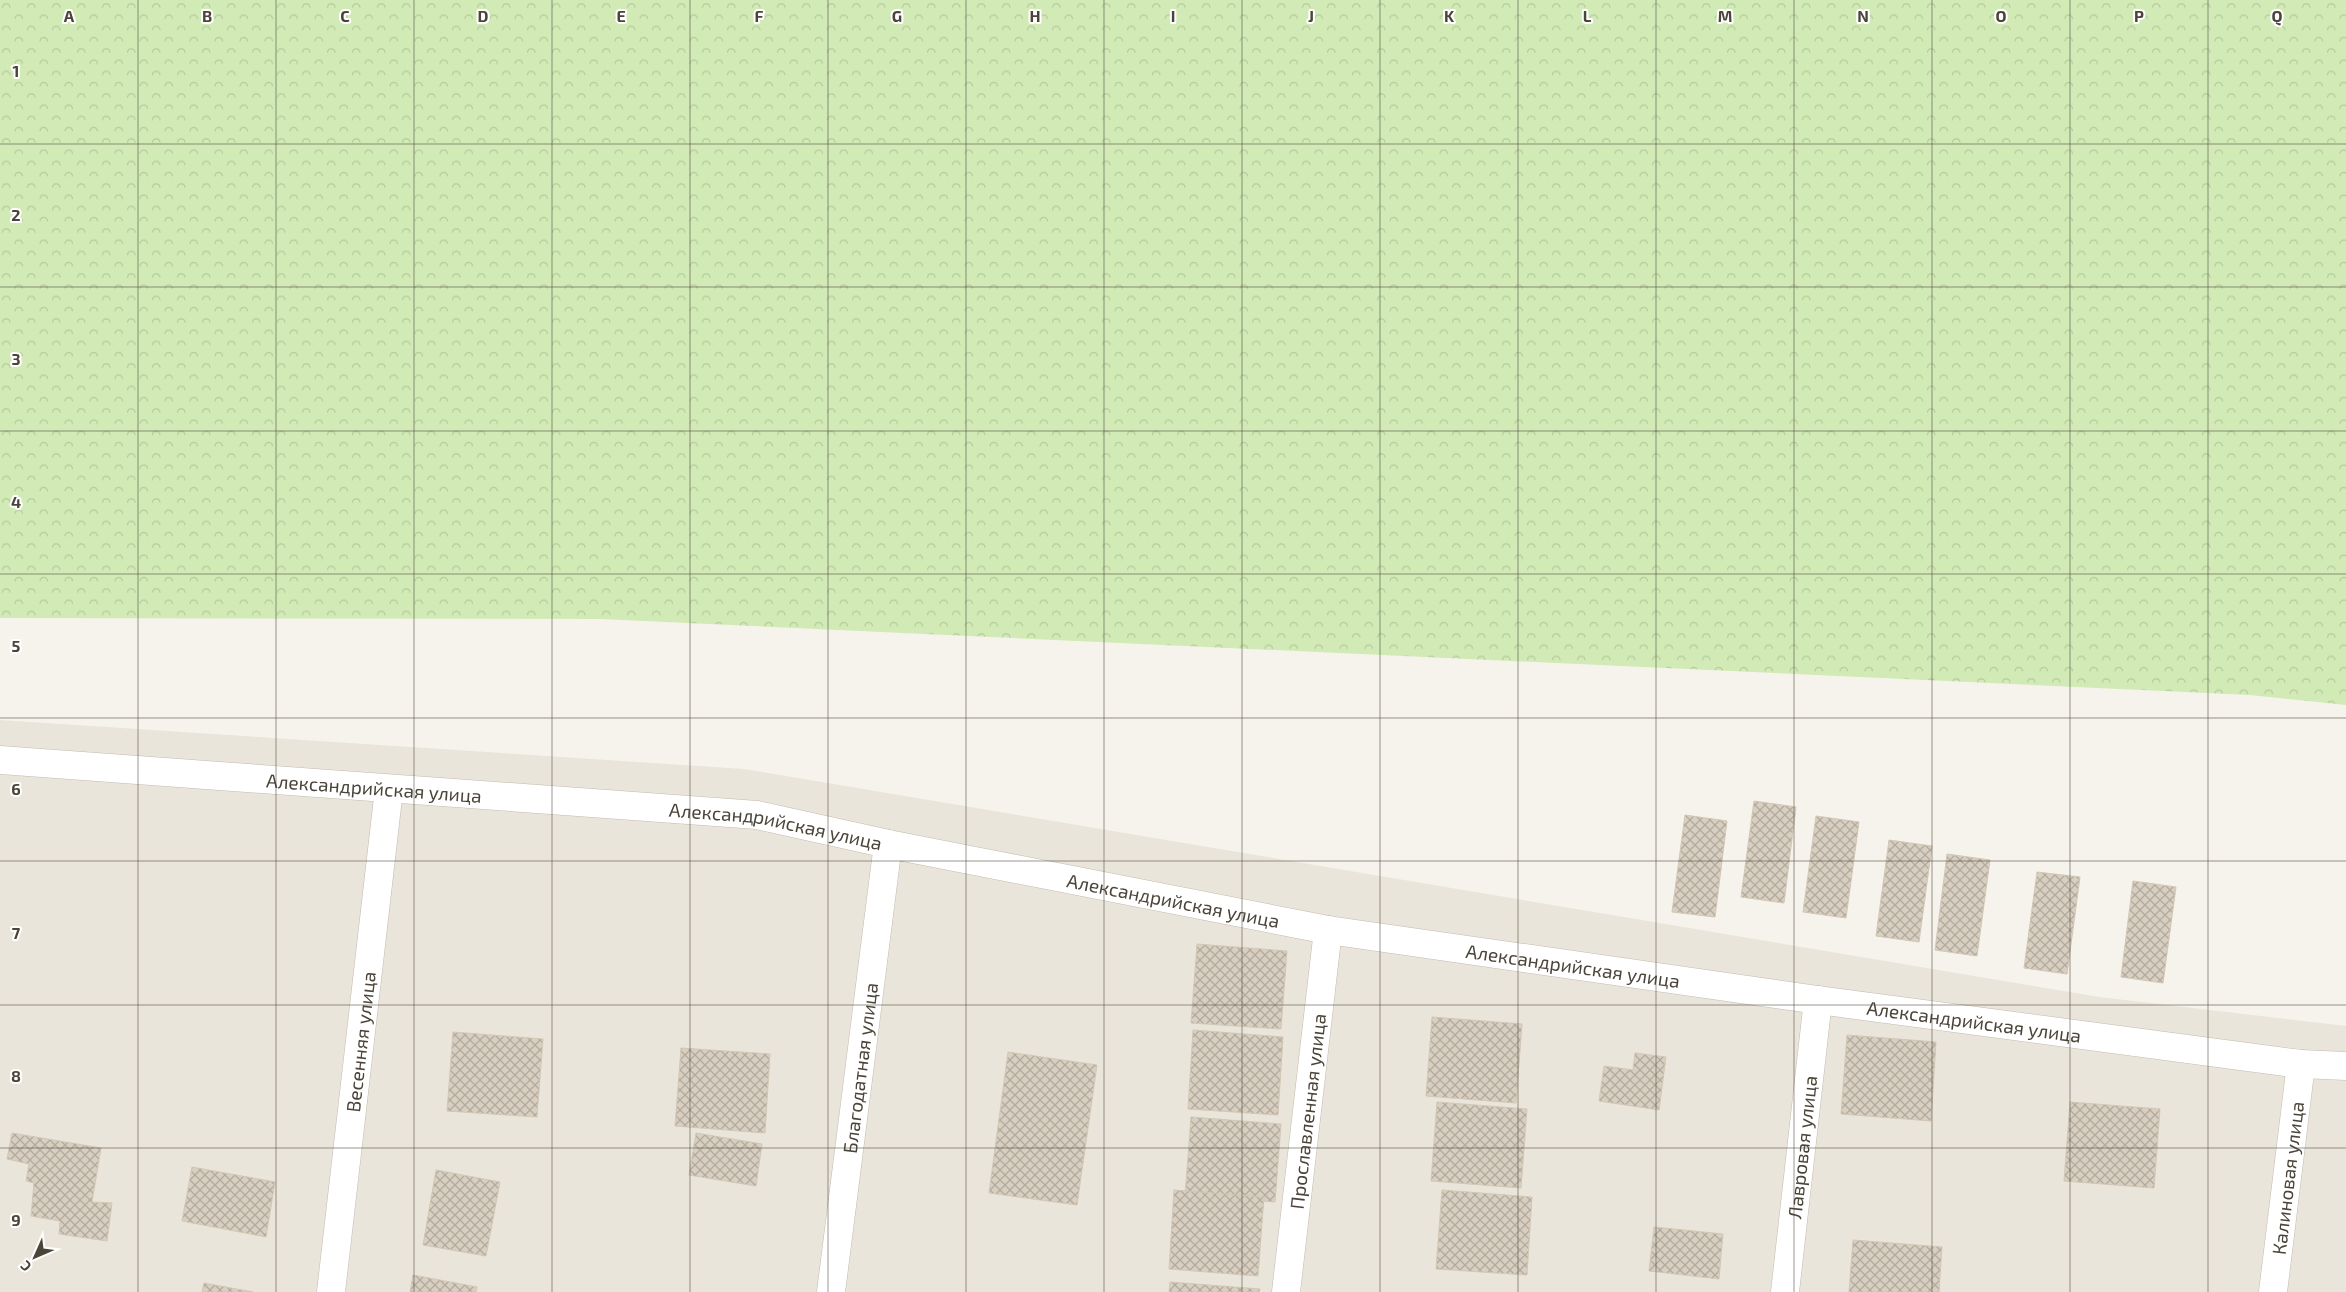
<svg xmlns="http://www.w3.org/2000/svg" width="2346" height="1292" font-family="'Exo 2',sans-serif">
	<defs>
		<pattern id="forest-crowns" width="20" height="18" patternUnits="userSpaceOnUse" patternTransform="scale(1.25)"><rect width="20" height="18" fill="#d2eab5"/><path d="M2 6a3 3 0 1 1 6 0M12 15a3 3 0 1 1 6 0" fill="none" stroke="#b6ca9c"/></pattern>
		<pattern id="building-cross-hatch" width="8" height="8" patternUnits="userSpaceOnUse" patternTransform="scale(1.25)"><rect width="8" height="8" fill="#d8cfc1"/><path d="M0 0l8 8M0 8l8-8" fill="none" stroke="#b1aa9e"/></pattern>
	</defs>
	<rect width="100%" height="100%" fill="#f6f3ec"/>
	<polygon fill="#eae5da" points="0,720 744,769 2099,997 2346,1026 2346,1292 0,1292"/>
	<polygon fill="url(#forest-crowns)" points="0,0 2346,0 2346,705 2250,695 601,619 0,618"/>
	<g fill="url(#building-cross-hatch)" stroke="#d3c7b4">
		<polygon points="1754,801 1796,807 1784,903 1741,897"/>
		<polygon points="1685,815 1727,821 1715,917 1672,912"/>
		<polygon points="1816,816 1859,822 1846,918 1803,912"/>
		<polygon points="1889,840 1932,846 1919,942 1876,936"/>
		<polygon points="1947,854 1990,860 1977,956 1935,950"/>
		<polygon points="2037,872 2080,877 2067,974 2024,968"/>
		<polygon points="2133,881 2176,887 2163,983 2121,977"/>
		<polygon points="1197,944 1287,951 1281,1029 1191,1023"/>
		<polygon points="1432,1017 1522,1024 1516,1103 1426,1096"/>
		<polygon points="1193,1030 1283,1037 1278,1115 1188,1109"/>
		<polygon points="453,1032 543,1039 537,1117 447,1111"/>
		<polygon points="1847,1035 1936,1042 1931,1121 1841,1114"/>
		<polygon points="681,1048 770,1054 765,1133 675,1126"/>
		<polygon points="1008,1052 1097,1065 1077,1205 989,1193"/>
		<polygon points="1635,1053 1666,1057 1659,1110 1599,1101 1604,1066 1633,1070"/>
		<polygon points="1437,1102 1527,1109 1521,1188 1431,1181"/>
		<polygon points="2070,1102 2160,1109 2154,1188 2064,1181"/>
		<polygon points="1191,1117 1281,1124 1275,1202 1185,1196"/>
		<polygon points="12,1133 101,1148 92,1202 112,1203 107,1241 59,1234 60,1221 31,1216 34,1183 26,1181 29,1164 7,1159"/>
		<polygon points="696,1133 762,1144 756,1186 689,1175"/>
		<polygon points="192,1167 275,1182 266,1237 182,1221"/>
		<polygon points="436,1170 500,1182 486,1256 423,1245"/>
		<polygon points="1174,1190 1264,1197 1258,1276 1169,1269"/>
		<polygon points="1442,1190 1532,1197 1527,1275 1436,1269"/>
		<polygon points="1654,1227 1723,1234 1719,1279 1649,1271"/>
		<polygon points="1853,1240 1942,1247 1939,1292 1849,1292"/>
		<polygon points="413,1275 477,1287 476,1292 410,1292"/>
		<polygon points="1170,1282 1260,1289 1259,1292 1169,1292"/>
		<polygon points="204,1283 253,1292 202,1292"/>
	</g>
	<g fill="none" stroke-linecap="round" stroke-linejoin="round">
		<g stroke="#c2bbae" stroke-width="29">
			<g id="street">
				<path id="s1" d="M 0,760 L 757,815 L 888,844 L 1328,930 L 1818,1000 L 2301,1064 L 2346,1066"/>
				<path id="s2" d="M 331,1292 L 389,789"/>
				<path id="s3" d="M 831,1292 L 888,844"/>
				<path id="s4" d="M 1286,1292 L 1328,930"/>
				<path id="s5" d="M 1785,1292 L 1818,1000"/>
				<path id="s6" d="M 2273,1292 L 2301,1064"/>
			</g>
		</g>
		<use href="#street" stroke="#fff" stroke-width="28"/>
	</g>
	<path fill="none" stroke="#4b4439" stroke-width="1" stroke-opacity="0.55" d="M 138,0 L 138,1292M 276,0 L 276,1292M 414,0 L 414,1292M 552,0 L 552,1292M 690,0 L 690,1292M 828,0 L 828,1292M 966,0 L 966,1292M 1104,0 L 1104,1292M 1242,0 L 1242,1292M 1380,0 L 1380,1292M 1518,0 L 1518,1292M 1656,0 L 1656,1292M 1794,0 L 1794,1292M 1932,0 L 1932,1292M 2070,0 L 2070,1292M 2208,0 L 2208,1292M 0,144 L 2346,144M 0,287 L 2346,287M 0,431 L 2346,431M 0,574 L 2346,574M 0,718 L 2346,718M 0,861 L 2346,861M 0,1005 L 2346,1005M 0,1148 L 2346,1148"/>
	<g text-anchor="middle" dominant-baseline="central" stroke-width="4" stroke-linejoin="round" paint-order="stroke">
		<g font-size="19" fill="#4b4439" stroke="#fff">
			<text stroke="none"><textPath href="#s1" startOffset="375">Александрийская улица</textPath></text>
			<text stroke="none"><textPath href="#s1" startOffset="779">Александрийская улица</textPath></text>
			<text stroke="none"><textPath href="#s1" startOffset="1184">Александрийская улица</textPath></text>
			<text stroke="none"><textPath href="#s1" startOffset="1589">Александрийская улица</textPath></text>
			<text stroke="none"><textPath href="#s1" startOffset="1994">Александрийская улица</textPath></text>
			<text stroke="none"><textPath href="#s2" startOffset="252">Весенняя улица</textPath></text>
			<text stroke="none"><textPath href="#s3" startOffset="226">Благодатная улица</textPath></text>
			<text stroke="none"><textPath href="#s4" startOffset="182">Прославленная улица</textPath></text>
			<text stroke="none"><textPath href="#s5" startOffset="146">Лавровая улица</textPath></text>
			<text stroke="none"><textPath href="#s6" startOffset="115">Калиновая улица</textPath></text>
		</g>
	</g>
	<g font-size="16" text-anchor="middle" font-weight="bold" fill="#4b4439" stroke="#fff" stroke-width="4" stroke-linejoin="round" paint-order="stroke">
		<text x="69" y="22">A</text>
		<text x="207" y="22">B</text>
		<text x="345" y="22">C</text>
		<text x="483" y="22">D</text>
		<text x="621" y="22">E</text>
		<text x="759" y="22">F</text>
		<text x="897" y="22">G</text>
		<text x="1035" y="22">H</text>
		<text x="1173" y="22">I</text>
		<text x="1311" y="22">J</text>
		<text x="1449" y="22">K</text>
		<text x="1587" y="22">L</text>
		<text x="1725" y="22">M</text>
		<text x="1863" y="22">N</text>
		<text x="2001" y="22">O</text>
		<text x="2139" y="22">P</text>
		<text x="2277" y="22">Q</text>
		<text x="16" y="77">1</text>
		<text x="16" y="221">2</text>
		<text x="16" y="365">3</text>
		<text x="16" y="508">4</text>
		<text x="16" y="652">5</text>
		<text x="16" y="795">6</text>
		<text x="16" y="939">7</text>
		<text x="16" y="1082">8</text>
		<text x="16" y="1226">9</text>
	</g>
	<g transform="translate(35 1257) rotate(225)" stroke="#ffffff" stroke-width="4" paint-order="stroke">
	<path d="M0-4L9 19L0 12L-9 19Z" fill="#4b4439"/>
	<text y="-8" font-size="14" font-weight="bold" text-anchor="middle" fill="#4b4439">С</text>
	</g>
</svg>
